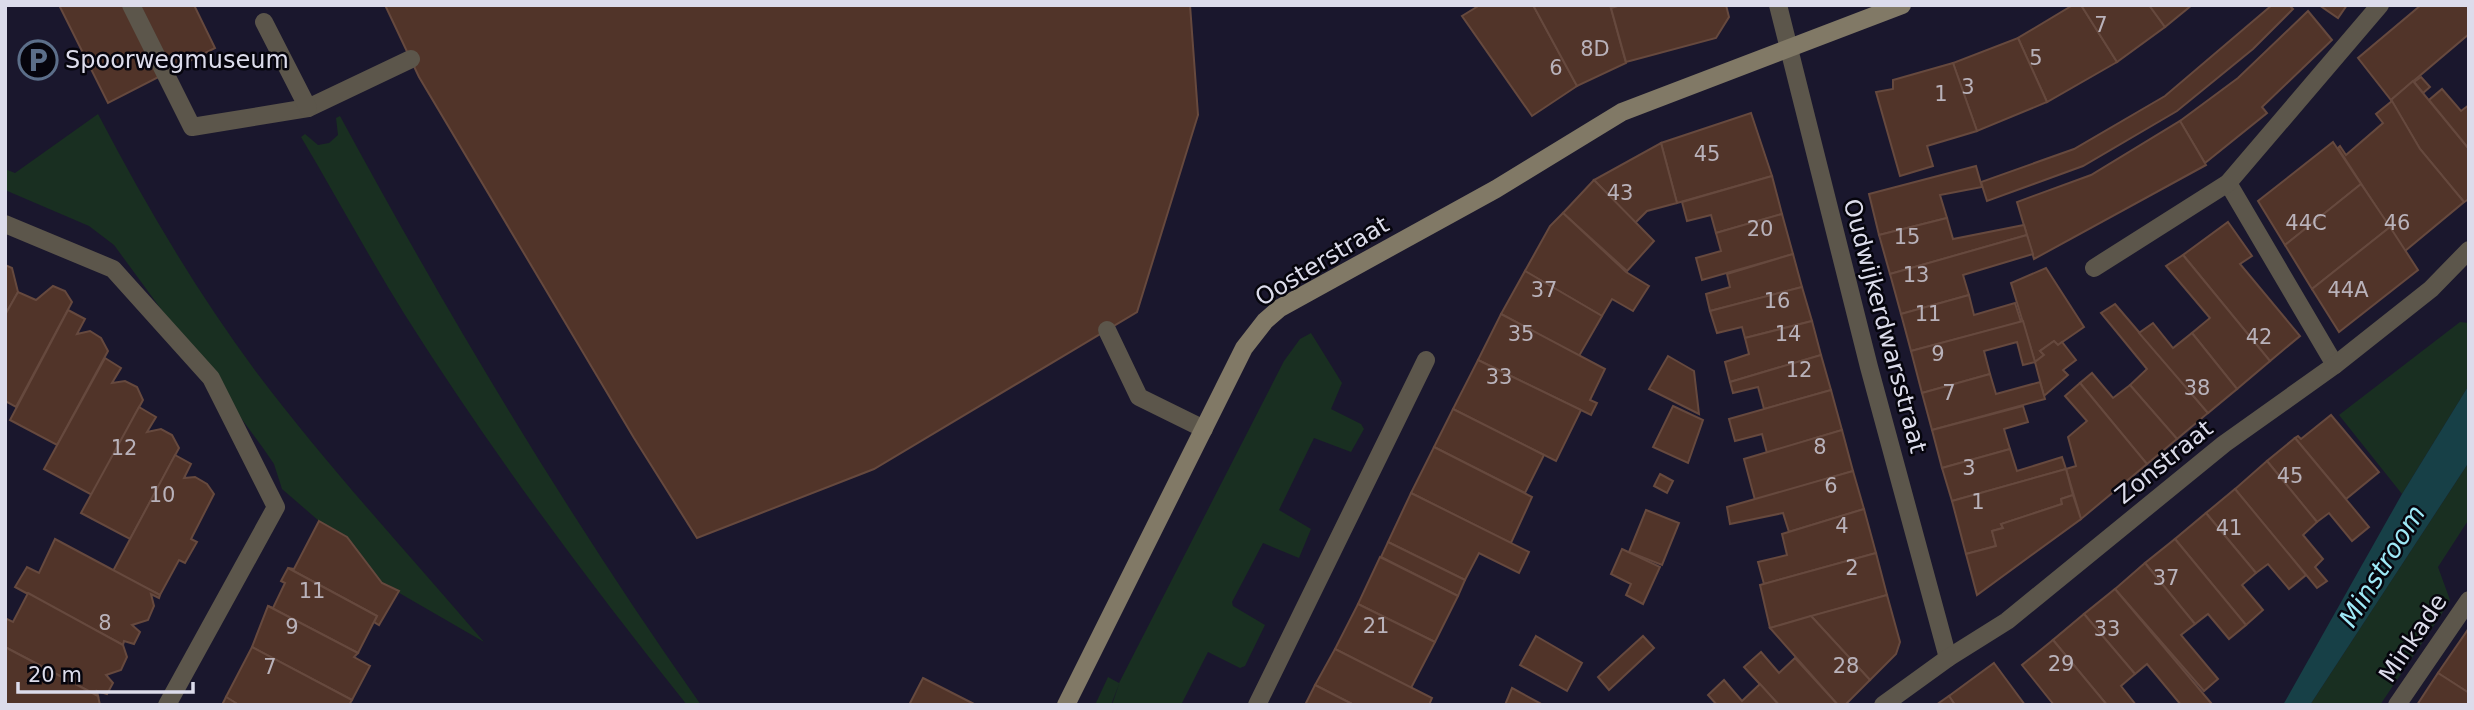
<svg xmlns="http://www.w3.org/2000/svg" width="2474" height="710" font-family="'DejaVu Sans',sans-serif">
	<rect width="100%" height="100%" fill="#1a172d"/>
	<g fill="#192f21">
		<path d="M 98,114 C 145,204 196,291 257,373 C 327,466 408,553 484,642 L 382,583 L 347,537 L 319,521 L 282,489 L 274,464 L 263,448 L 114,245 L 89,226 L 5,190 L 5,169 L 15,173 Z"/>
		<path d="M 340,116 C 450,319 568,516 701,705 L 687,705 C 586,579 491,451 405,315 C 369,257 336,196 301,137 L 305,134 L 318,145 L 329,143 L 338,135 L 336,118 Z"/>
		<polygon points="2460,322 2469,323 2469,385 2402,494 2339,415"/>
		<polygon points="1311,333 1342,383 1331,409 1361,424 1364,429 1351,452 1314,438 1279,510 1311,529 1299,558 1263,543 1232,602 1233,606 1265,625 1245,666 1240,668 1208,652 1181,705 1112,705 1119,684 1111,705 1095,705 1108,677 1119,683 1284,361 1300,339"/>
		<polygon points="2469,462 2469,519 2438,567 2450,600 2441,615 2380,705 2310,705"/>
	</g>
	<polygon fill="#174047" points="2469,385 2469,462 2310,705 2283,705 2402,494"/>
	<g fill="#513429" stroke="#66493e" stroke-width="2">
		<polygon points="59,5 194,5 215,48 108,103"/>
		<polygon points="385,5 1190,5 1198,115 1137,312 874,469 697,538 634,438 419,77"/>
		<polygon points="1480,5 1533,5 1577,86 1532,116 1462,16"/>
		<polygon points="1533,5 1610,5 1626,63 1577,86"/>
		<polygon points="1621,5 1726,5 1729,17 1716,38 1626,62 1611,8"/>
		<polygon points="2073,5 2081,5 2117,62 2047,102 2018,38"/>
		<polygon points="2081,5 2149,5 2165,27 2117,62"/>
		<polygon points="2149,5 2192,5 2165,27"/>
		<polygon points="2272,5 2289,5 2293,9 2253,49 2177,111 2083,166 1987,201 1981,182 2074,149 2165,96"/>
		<polygon points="2319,5 2347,5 2338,18"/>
		<polygon points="2421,5 2469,5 2469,34 2391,100 2358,58"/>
		<polygon points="2308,11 2332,40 2262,107 2267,113 2205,163 2180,121 2238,78"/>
		<polygon points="2018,38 2047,102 1977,131 1953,63"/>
		<polygon points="1953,63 1977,131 1927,146 1933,166 1900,176 1876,92 1893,89 1893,80"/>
		<polygon points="2421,77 2430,87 2423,93 2414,82"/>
		<polygon points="2413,81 2469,149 2469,199 2464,202 2420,149 2391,100"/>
		<polygon points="2442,89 2461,111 2469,105 2469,149 2429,100"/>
		<polygon points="2392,101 2420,149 2464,202 2405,251 2338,148 2340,146 2346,155 2383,123 2376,114"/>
		<polygon points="1751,113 1772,176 1677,203 1661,143"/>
		<polygon points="2180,121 2206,165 2034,259 2017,202 2091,175"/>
		<polygon points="2333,142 2361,184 2285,245 2258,201"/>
		<polygon points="1661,143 1677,203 1647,211 1635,223 1594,180"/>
		<polygon points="1976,166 1982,187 1940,195 1947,218 1879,235 1869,194"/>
		<polygon points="1772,176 1782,214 1716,233 1711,215 1687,221 1682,202"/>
		<polygon points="1594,180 1654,241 1627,271 1563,213"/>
		<polygon points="2361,184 2390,227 2312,289 2285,245"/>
		<polygon points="1563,213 1626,272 1649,286 1633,311 1612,299 1602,316 1525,271 1550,226"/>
		<polygon points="1782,214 1793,254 1702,280 1696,258 1721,251 1716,233"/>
		<polygon points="1947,218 1953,239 2024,225 2027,235 1890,274 1879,235"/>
		<polygon points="2228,222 2252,256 2240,264 2300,336 2270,361 2183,255"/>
		<polygon points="2390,227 2418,270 2339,332 2312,289"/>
		<polygon points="2027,235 2033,254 1963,275 1969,295 1901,314 1890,274"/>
		<polygon points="1793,254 1802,287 1710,311 1706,294 1730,287 1727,274"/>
		<polygon points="2183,255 2270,361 2237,389 2192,333 2210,318 2166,266"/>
		<polygon points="5,265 12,268 18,292 5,315"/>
		<polygon points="2046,268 2084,327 2058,345 2054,341 2040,351 2044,355 2035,362 2011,283"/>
		<polygon points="1525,271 1602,316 1579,356 1501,314"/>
		<polygon points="53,286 65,291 72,302 16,407 5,401 5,315 18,292 36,300"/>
		<polygon points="1802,287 1812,321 1745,338 1742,327 1717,333 1710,311"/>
		<polygon points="1969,295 1974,315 2015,303 2021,322 1911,351 1901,314"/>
		<polygon points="2115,304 2208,413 2177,439 2130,385 2147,369 2101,313"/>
		<polygon points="68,310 85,319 77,334 90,331 101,338 108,351 57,445 10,420"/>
		<polygon points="1501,314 1605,369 1590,400 1597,403 1591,415 1478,360"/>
		<polygon points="1812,321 1821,355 1730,382 1725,362 1749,354 1745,338"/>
		<polygon points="2023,321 2035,362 2023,365 2017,342 1984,351 1990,374 1922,393 1911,351"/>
		<polygon points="2153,323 2173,348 2192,333 2237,389 2208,413 2139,333"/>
		<polygon points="2054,341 2058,345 2062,342 2076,360 2063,370 2068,375 2044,396 2035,362 2044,355 2040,351"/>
		<polygon points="1821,355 1831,390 1764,409 1758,387 1733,393 1730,382"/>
		<polygon points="1668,356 1694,371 1699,414 1649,389"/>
		<polygon points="105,358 121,368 112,383 125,381 137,387 143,400 92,495 44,469"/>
		<polygon points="1478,360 1581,410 1556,461 1453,409"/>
		<polygon points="2092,373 2113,398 2130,385 2177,439 2147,464 2080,383"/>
		<polygon points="1990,374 1996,394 2040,382 2045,399 1932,430 1922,393"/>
		<polygon points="2080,383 2147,464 2081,519 2066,469 2076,466 2068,437 2087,421 2065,396"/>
		<polygon points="1831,390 1842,430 1767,453 1762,434 1735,441 1729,419"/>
		<polygon points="1673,406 1703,420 1688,463 1653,447"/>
		<polygon points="2023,406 2028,422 2004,429 2010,449 1942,468 1932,430"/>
		<polygon points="139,407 156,417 147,432 161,429 172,435 179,448 130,539 81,513"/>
		<polygon points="1453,409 1544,455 1525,493 1434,447"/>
		<polygon points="2331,415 2379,472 2346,499 2295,438 2298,436 2301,439"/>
		<polygon points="1842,430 1853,471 1755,500 1744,459"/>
		<polygon points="2295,438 2369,527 2352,541 2329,513 2317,522 2267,461"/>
		<polygon points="1434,447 1532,497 1511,543 1411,493"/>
		<polygon points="2010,449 2017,471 2062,457 2066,469 1952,501 1942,468"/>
		<polygon points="175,455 191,464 184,478 195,477 207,484 214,494 191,539 197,542 185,563 179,560 160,595 113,571"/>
		<polygon points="2267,461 2317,522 2303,535 2323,559 2315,567 2327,581 2317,588 2235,489"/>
		<polygon points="2066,469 2073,495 2061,499 2062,504 2001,524 2003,528 1992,531 1996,546 1966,554 1952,501"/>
		<polygon points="1853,471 1864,509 1789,532 1783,513 1730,524 1727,507"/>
		<polygon points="1660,474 1673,481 1667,493 1654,486"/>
		<polygon points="2235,489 2306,575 2289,589 2268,564 2256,573 2206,513"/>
		<polygon points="1411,493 1529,552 1519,573 1479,553 1465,580 1388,542"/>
		<polygon points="2073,495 2081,519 1977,595 1966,554 1996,546 1992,531 2003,528 2001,524 2062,504 2061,499"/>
		<polygon points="1864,509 1876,553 1764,584 1758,562 1787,555 1782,534"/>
		<polygon points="1646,510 1679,523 1662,565 1629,552"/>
		<polygon points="2206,513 2256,573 2242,585 2263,610 2246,625 2175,539"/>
		<polygon points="319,521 347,537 382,583 399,591 379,625 374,622 377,616 288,568 294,569"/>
		<polygon points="55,539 160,595 159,598 151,594 154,606 148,620 132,625 140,632 134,644 124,641 123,645 15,587 27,567 39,573"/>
		<polygon points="2175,539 2246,625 2229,639 2208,614 2195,624 2145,563"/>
		<polygon points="1388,542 1465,580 1458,596 1381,557"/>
		<polygon points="1622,549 1660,567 1643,604 1626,595 1631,584 1611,574"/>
		<polygon points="1876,553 1887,595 1770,628 1760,585"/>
		<polygon points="1380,557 1458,596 1435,642 1358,604"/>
		<polygon points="2145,563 2195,624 2181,635 2218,679 2204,691 2115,589"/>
		<polygon points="288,568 377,616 358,653 268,606 273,608 285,583 281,581"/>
		<polygon points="2115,589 2211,703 2209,705 2181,705 2147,664 2135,674 2084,614"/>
		<polygon points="28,593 123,645 127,657 121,670 106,675 113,683 107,694 97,691 98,696 5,647 5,618 13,622"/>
		<polygon points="1887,595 1900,642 1896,654 1870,680 1811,616"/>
		<polygon points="1358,604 1435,642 1411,688 1335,649"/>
		<polygon points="268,606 358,653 354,657 370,666 352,700 252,647"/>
		<polygon points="2084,614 2135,674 2121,686 2136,705 2107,705 2053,640"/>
		<polygon points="1811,616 1870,680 1845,705 1838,705 1770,628"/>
		<polygon points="2469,628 2469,693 2438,673"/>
		<polygon points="1536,636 1582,663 1567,691 1520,665"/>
		<polygon points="1643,636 1654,648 1609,690 1598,677"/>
		<polygon points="2053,640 2107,705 2054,705 2022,665"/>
		<polygon points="5,647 98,696 100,705 5,705"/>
		<polygon points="252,647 352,700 349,705 239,705 226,697"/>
		<polygon points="1335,649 1432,698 1429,705 1354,705 1315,685"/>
		<polygon points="1761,652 1779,673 1795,658 1838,705 1779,705 1744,667"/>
		<polygon points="1994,663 2025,705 1955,705 1949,696"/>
		<polygon points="2438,673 2469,693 2469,705 2417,705"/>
		<polygon points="923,678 976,705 909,705"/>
		<polygon points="1724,680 1742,701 1760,684 1779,705 1717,705 1708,695"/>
		<polygon points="1315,685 1354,705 1305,705"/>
		<polygon points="1512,688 1543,705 1505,705"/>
		<polygon points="1949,696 1955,705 1936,705"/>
		<polygon points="226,697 239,705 222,705"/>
	</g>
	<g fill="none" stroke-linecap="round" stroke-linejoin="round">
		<g stroke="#5c564b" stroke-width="18">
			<polyline points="2228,183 2335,365"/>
			<polyline points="2094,268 2228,183 2380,5"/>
			<polyline points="1107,330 1139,397 1204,429"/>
			<polyline points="2397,705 2469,600"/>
		</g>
		<g stroke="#5c564b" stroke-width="18">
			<polyline points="131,5 192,127 308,108 411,59"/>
			<polyline points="1778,5 1869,367 1948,658"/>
			<polyline points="264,22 308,108"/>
			<polyline points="5,224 113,269 211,378 276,507 167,705"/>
			<polyline points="1257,705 1426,360"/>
			<polyline points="1883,705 1948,658 2007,621 2224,444 2335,365 2431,289 2469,250"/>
		</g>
		<polyline stroke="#817966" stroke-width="18" points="1066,705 1244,348 1265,321 1280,308 1496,189 1622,112 1902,5"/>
	</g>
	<defs>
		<g id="parking-ring" transform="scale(2.0125)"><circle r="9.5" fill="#06050d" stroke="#5c6f8a" stroke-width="1.5"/><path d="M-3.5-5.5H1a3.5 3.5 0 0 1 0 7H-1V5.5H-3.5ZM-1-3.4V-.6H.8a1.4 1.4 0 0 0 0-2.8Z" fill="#5c6f8a"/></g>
	</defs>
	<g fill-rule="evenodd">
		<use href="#parking-ring" x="38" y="60"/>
	</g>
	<g text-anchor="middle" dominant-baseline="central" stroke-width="5" stroke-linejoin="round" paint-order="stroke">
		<g font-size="21" fill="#b9b2ba">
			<text x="2101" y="25">7</text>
			<text x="1595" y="49">8D</text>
			<text x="2036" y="58">5</text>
			<text x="1556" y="68">6</text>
			<text x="1968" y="87">3</text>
			<text x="1941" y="94">1</text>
			<text x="1707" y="154">45</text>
			<text x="1620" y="193">43</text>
			<text x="2306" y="223">44C</text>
			<text x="2397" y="223">46</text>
			<text x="1760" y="229">20</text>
			<text x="1907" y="237">15</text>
			<text x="1916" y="275">13</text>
			<text x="1544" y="290">37</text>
			<text x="2348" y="290">44A</text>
			<text x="1777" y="301">16</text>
			<text x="1928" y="314">11</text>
			<text x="1521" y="334">35</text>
			<text x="1788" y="334">14</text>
			<text x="2259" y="337">42</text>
			<text x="1938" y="354">9</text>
			<text x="1799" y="370">12</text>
			<text x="1499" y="377">33</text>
			<text x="2197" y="388">38</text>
			<text x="1949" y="393">7</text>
			<text x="1820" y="447">8</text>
			<text x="124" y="448">12</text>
			<text x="1969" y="468">3</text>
			<text x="2290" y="476">45</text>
			<text x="1831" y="486">6</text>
			<text x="162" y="495">10</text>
			<text x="1978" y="502">1</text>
			<text x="1842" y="526">4</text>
			<text x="2229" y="528">41</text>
			<text x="1852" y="568">2</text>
			<text x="2166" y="578">37</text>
			<text x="312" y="591">11</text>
			<text x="105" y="623">8</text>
			<text x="1376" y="626">21</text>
			<text x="292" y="627">9</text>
			<text x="2107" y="629">33</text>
			<text x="2061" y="664">29</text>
			<text x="1846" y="666">28</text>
			<text x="270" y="667">7</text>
		</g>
		<g font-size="24" fill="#dcdceb" stroke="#06050d" text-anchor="start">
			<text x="65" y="60">Spoorwegmuseum</text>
		</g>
		<g font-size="24" fill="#dcdceb" stroke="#06050d">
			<text transform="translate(1322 261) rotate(-31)">Oosterstraat</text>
			<text transform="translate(1885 326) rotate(75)">Oudwijkerdwarsstraat</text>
			<text transform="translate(2164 462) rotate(-39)">Zonstraat</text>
			<text transform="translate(2413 638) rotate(-56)">Minkade</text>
		</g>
		<g font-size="26" font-style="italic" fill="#9ee9f7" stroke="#06050d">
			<text transform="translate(2382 566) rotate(-58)">Minstroom</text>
		</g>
	</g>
	<rect width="2474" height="710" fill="none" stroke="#dcdceb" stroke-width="14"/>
	<path d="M18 682v10h175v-10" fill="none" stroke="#dcdceb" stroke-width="3.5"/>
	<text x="28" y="682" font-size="21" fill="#dcdceb" stroke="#06050d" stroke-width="5" paint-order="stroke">20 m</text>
</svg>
